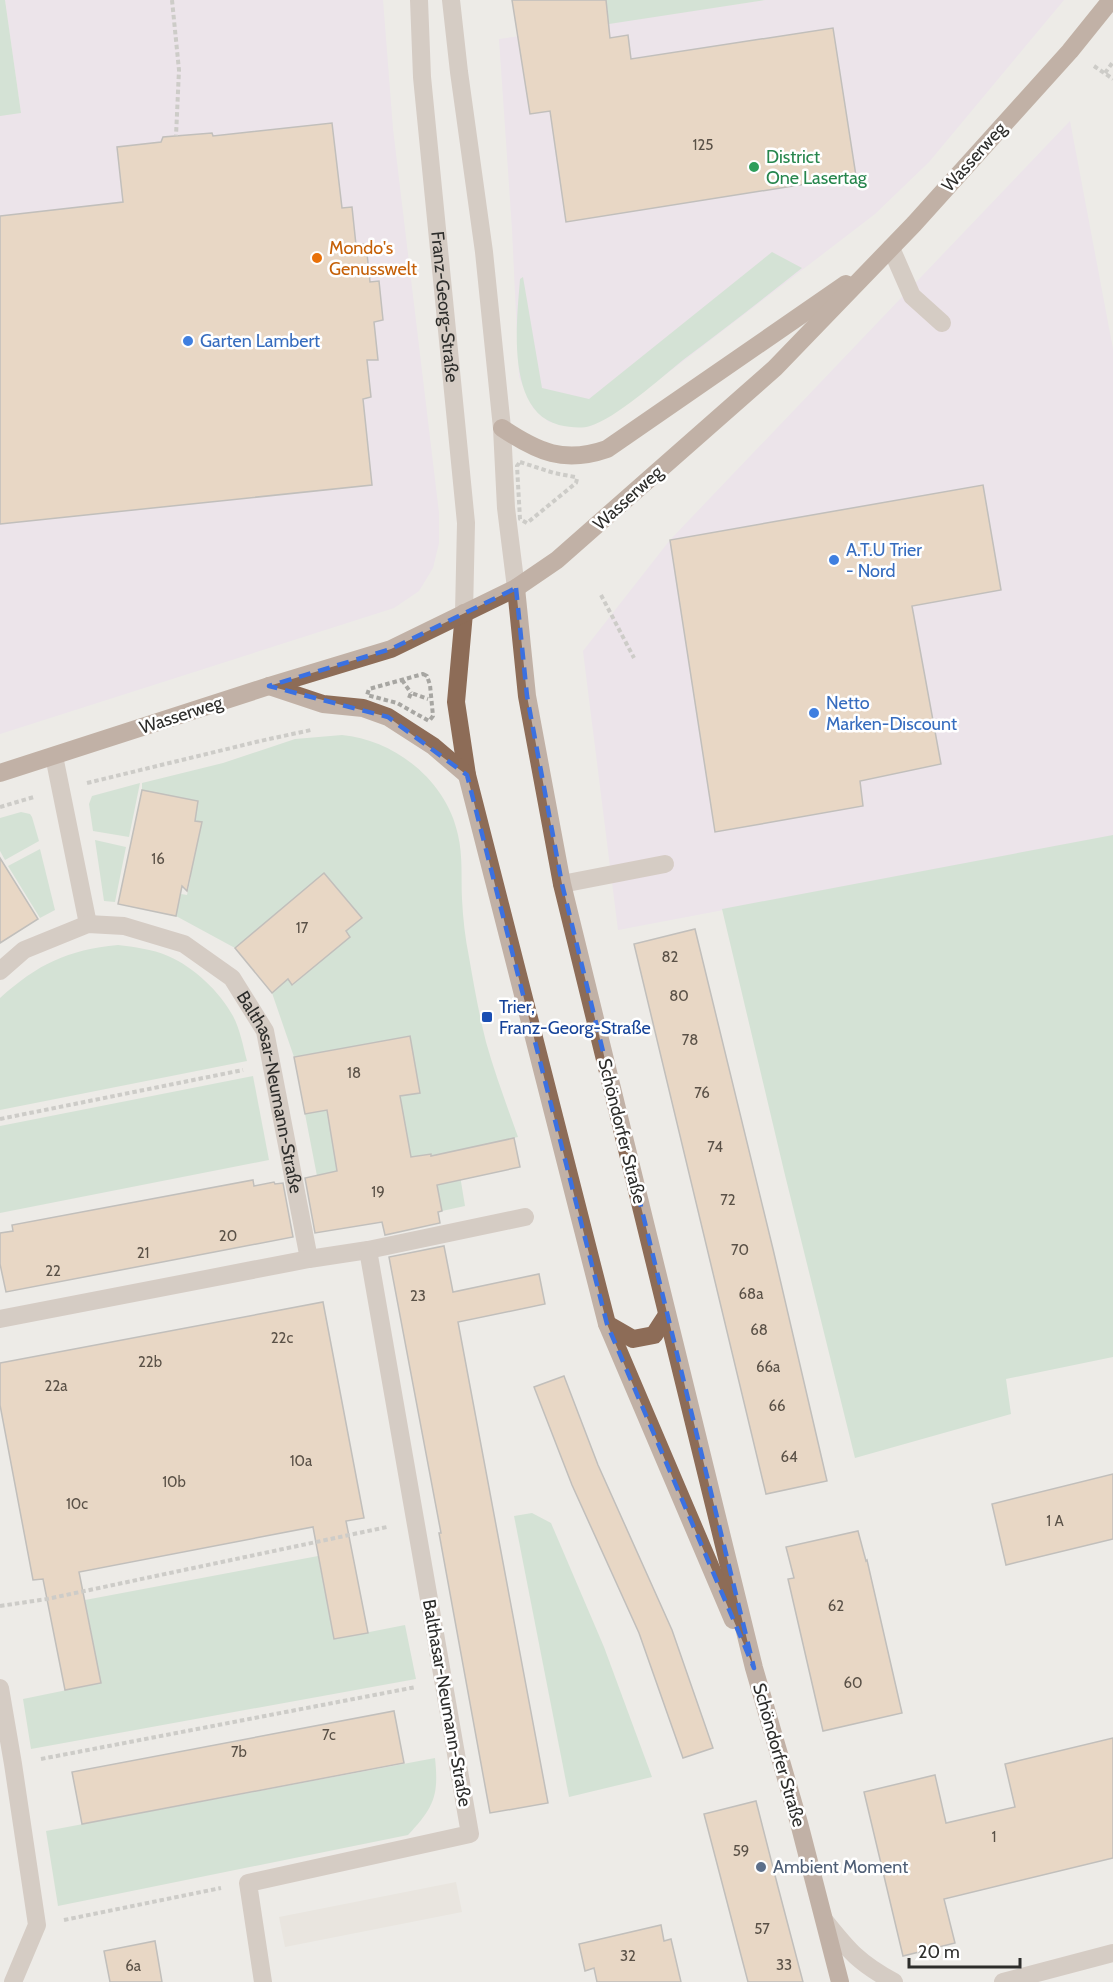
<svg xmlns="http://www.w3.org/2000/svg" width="1113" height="1982" font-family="Cabin,sans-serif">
	<rect width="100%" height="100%" fill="#edebe7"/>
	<g fill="#ebdbed">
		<polygon points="5,0 383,0 393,129 439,513 439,543 433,568 419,591 394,608 0,734 0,115 21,113"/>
		<polygon points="765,0 1064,0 929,162 875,214 626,405 607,417 591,426 577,427 549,422 533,408 519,377 512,229 499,39"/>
		<polygon points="1070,121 1113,349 1113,836 618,930 583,651 670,540"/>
	</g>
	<polygon fill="#e4ded4" points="456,1882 462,1912 285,1947 279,1917"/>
	<g fill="#b7d7bf">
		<polygon points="0,0 5,0 21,113 0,116"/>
		<polygon points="606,0 765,0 609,24"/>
		<path d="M 772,252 L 802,268 C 763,299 723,330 683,360 C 662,377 615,419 590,426 C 581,429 569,427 559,425 C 505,411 517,320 520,279 L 523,277 L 542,388 L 589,399 Z"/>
		<path d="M 342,735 C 395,740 447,781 458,835 C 463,856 461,878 462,899 C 463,918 465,938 469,957 C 474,986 479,1014 486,1042 C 495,1074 507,1106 518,1137 L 456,1151 L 465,1206 L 442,1211 L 431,1154 L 317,1176 L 305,1114 L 327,1110 L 328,1117 L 401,1103 L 400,1096 L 420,1093 L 410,1036 L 294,1057 L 272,993 L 288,979 L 293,985 L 308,972 L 304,966 L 350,937 L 346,931 L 361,918 L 324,874 L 235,948 L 176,916 L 181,894 L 187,895 L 191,876 L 184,874 L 201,822 L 195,821 L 198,801 L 142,790 L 142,783 L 223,763 L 295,739 Z"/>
		<polygon points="140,783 129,837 93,831 89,804 92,796"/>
		<polygon points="21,812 30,814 32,817 39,841 5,860 0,851 0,818"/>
		<polygon points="1113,835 1113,1357 1006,1379 1011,1414 855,1458 784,1171 722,909"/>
		<polygon points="95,840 126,847 115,902 104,901"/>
		<polygon points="40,849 55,910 40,918 8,866"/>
		<path d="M 118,945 C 134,947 152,949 168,956 C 194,967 220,992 233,1016 C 240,1029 243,1046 247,1061 L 0,1110 L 0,998 C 38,964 67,950 118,945 Z"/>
		<polygon points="253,1076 269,1160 0,1213 0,1126"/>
		<polygon points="532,1513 551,1523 604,1647 652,1777 569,1797 514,1516"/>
		<polygon points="318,1556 334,1639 405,1625 416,1679 31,1749 23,1699 101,1683 85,1600"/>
		<path d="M 435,1758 C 439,1796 434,1807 408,1835 L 58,1906 L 46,1831 Z"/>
	</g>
	<g fill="#e3be9c" stroke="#8c8986" stroke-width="1.5">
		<polygon points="512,0 606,0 610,38 628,35 631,59 833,28 856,176 566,222 550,111 530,114"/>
		<polygon points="332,123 342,208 352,207 356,245 366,244 370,282 379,281 383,320 374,322 378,360 367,360 371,397 363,399 372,485 0,524 0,216 123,202 117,147 161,142 163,137 212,133 213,136"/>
		<polygon points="983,485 1001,590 912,606 941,764 860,781 863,806 715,832 670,540"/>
		<polygon points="142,790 198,801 195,821 202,822 187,891 182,886 176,916 118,904"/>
		<polygon points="0,858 38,919 0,943"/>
		<polygon points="324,873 362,918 346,931 350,937 292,985 288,979 272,993 235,948"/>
		<polygon points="695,929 773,1249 827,1481 766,1494 634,944"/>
		<polygon points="410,1036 420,1093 400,1096 411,1157 431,1154 431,1156 514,1138 520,1167 437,1185 442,1211 438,1212 440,1223 385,1235 382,1222 315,1233 305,1178 337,1171 327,1110 305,1114 294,1057"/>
		<polygon points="253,1180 254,1186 274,1182 275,1184 283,1183 293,1237 6,1292 0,1264 0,1233 13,1231 12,1225"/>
		<polygon points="444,1246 453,1292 539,1274 545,1304 458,1322 548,1803 490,1813 439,1533 441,1533 389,1257"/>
		<polygon points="323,1302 364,1518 346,1521 368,1633 334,1639 313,1527 79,1572 101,1683 65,1690 43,1579 33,1580 0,1405 0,1363"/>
		<polygon points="564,1376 598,1465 672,1630 713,1748 683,1758 639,1633 572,1485 534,1387"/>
		<polygon points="1113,1474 1113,1539 1006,1565 992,1504"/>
		<polygon points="858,1531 866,1561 867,1560 902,1713 823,1731 788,1579 794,1578 786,1547"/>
		<polygon points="394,1711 404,1763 82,1824 72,1772"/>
		<polygon points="1113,1738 1113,1858 944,1899 955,1943 903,1956 864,1792 935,1775 946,1823 1015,1807 1005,1764"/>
		<polygon points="756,1801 778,1887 803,1982 748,1982 704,1814"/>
		<polygon points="661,1925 664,1941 671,1939 681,1982 597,1982 594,1968 585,1971 579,1944"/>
		<polygon points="155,1941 162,1982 110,1982 104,1951"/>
	</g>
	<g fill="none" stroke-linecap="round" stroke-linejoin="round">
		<g stroke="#a7a6a2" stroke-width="4" stroke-dasharray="4.5 3" stroke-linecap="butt">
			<polyline points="172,0 179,70 176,136"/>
			<polyline points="1094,66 1113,79"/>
			<polyline points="1105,73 1113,62"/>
			<polygon points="520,462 554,473 575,477 577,479 576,483 527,523 520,519 517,466"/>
			<polyline points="601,595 634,658"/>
			<polygon points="423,674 427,676 430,685 433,716 429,721 397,703 367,695 369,689"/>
			<polyline points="402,680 411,693"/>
			<polyline points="409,698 411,693 428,699"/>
			<polyline points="87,783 260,741 311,730"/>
			<polyline points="0,807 34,797"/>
			<polyline points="0,1119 243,1070"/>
			<polyline points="0,1606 47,1599 387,1527"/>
			<polyline points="41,1759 416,1687"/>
			<polyline points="64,1920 221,1888"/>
		</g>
		<g stroke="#b9a69a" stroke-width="18">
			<path id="s1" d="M 419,0 L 422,77 L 466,523 L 464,613"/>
			<polyline points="451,0 459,72 484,252 502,428 506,508 516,588"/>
			<polyline points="891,248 912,296 942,323"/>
			<polyline points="54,756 88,924"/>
			<polyline points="562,884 665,864"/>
			<path id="s2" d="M 0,971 L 24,950 L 88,924 L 124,926 L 184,944 L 232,978 L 265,1031 L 309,1259"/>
			<polyline points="0,1319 309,1259 368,1250 525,1217"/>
			<polyline points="0,1688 13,1764 37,1925 13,1982"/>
			<path d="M 825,1921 C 849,1951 859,1963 894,1982"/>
			<polyline points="263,1982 248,1883 470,1834 368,1250"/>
			<polyline points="1003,1982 1113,1953"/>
		</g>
		<g stroke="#8d6c57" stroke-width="18">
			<path d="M 502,428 C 538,452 564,464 607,449 L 846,284"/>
			<polyline points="516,588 527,696 562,884 754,1668 799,1823 840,1982"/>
			<polyline points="464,613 456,702 467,775 607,1324 733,1620"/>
			<polyline points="269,686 323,704 363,708 388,717 433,746 467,775"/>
			<polyline points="0,773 269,686 391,649 516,588 557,560 775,368 914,224 1070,51 1111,0"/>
			<polyline points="607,1324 633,1339 654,1335 667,1315"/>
		</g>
	</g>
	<path d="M0 0H1113V1982H0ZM 516,588 L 527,696 L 562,884 L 754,1668 L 607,1324 L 467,775 L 388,717 L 269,686 L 391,649 Z" fill="#edebe7" fill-opacity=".55" fill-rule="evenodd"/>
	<path fill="none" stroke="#3b71e1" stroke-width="4.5" stroke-dasharray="12 8" stroke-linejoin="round" d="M 516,588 L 527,696 L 562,884 L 754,1668 L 607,1324 L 467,775 L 388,717 L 269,686 L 391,649 Z"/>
	<circle fill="#2e9e5b" stroke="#fff" stroke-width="2" cx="754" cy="167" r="6"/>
	<circle fill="#e8710a" stroke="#fff" stroke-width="2" cx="317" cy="258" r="6"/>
	<g fill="#3f7fe0" stroke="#fff" stroke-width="2">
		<circle cx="188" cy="341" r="6"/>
		<circle cx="834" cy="560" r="6"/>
		<circle cx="814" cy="713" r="6"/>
	</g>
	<rect fill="#1a4fb4" stroke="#fff" stroke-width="2" x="481" y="1011" width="12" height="12" rx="3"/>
	<circle fill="#5c6f8a" stroke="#fff" stroke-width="2" cx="761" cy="1867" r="6"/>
	<g text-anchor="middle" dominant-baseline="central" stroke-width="5" stroke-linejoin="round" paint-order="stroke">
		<g font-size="15" fill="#5a5147">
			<text x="703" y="145">125</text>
			<text x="158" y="859">16</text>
			<text x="302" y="928">17</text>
			<text x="670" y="957">82</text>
			<text x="679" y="996">80</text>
			<text x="690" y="1040">78</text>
			<text x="354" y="1073">18</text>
			<text x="702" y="1093">76</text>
			<text x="715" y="1147">74</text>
			<text x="378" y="1192">19</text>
			<text x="728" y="1200">72</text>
			<text x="228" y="1236">20</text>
			<text x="740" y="1250">70</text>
			<text x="143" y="1253">21</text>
			<text x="53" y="1271">22</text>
			<text x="751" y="1294">68a</text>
			<text x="418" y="1296">23</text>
			<text x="759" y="1330">68</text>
			<text x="282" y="1338">22c</text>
			<text x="150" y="1362">22b</text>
			<text x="768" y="1367">66a</text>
			<text x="56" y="1386">22a</text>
			<text x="777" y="1406">66</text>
			<text x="789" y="1457">64</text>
			<text x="301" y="1461">10a</text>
			<text x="174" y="1482">10b</text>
			<text x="77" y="1504">10c</text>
			<text x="1055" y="1521">1 A</text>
			<text x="836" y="1606">62</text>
			<text x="853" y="1683">60</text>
			<text x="329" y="1735">7c</text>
			<text x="239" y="1752">7b</text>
			<text x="994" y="1837">1</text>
			<text x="741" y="1851">59</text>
			<text x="762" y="1929">57</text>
			<text x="628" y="1956">32</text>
			<text x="784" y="1965">33</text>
			<text x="133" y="1966">6a</text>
		</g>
		<g font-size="18" fill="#27864d" stroke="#fff" text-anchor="start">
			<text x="766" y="157">District<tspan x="766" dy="21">One Lasertag</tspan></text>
		</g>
		<g font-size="18" fill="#2d2d2b" stroke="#fff">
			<text transform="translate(974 157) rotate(-48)">Wasserweg</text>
			<text stroke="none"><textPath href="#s1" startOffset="308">Franz-Georg-Straße</textPath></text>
			<text transform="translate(628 498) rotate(-42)">Wasserweg</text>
			<text transform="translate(181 715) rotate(-18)">Wasserweg</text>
			<text stroke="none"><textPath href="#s2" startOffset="381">Balthasar-Neumann-Straße</textPath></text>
			<text transform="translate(622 1131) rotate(76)">Schöndorfer Straße</text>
			<text transform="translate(447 1703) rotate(80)">Balthasar-Neumann-Straße</text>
			<text transform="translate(779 1755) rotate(74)">Schöndorfer Straße</text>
		</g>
		<g font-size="18" fill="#c56008" stroke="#fff" text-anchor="start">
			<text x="329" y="248">Mondo's<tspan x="329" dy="21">Genusswelt</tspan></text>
		</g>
		<g font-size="18" fill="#366cbe" stroke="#fff" text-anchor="start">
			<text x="200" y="341">Garten Lambert</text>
			<text x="846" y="550">A.T.U Trier<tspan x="846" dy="21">- Nord</tspan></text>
			<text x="826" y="703">Netto<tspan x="826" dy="21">Marken-Discount</tspan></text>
		</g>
		<g font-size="18" fill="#164399" stroke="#fff" text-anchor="start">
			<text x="499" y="1007">Trier,<tspan x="499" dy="21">Franz-Georg-Straße</tspan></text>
		</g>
		<g font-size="18" fill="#4e5e75" stroke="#fff" text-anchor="start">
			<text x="773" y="1867">Ambient Moment</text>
		</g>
	</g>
	<path d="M909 1958v9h111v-9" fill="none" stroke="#2d2d2b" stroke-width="3"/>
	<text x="918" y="1958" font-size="18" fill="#2d2d2b" stroke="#ffffff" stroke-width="4.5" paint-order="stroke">20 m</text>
</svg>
